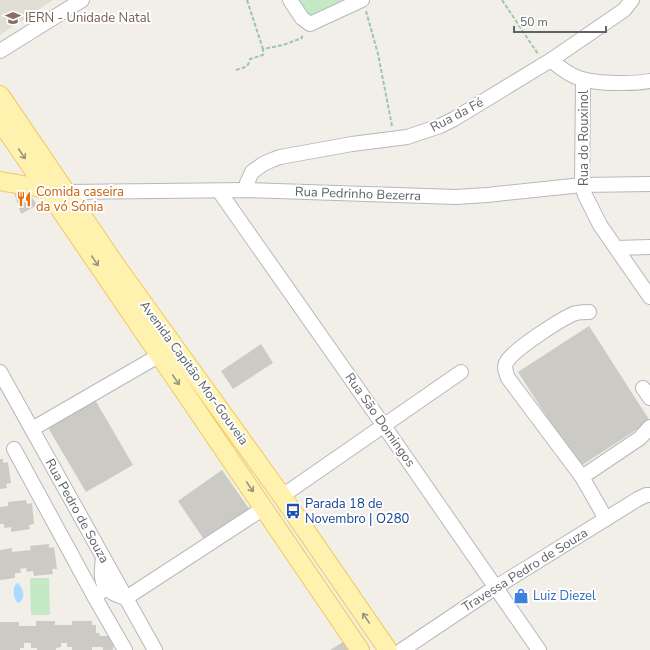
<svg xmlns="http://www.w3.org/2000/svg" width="650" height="650" font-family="'Nunito Sans',sans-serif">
	<rect width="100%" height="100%" fill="#f1efe8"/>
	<polygon fill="#e1ded6" points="0,0 53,0 0,35"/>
	<g fill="#c5e8c5">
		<polygon points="298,0 342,0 312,21"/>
		<polygon points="30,578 49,578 50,615 31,615"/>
	</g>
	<path fill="#aadaff" d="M 17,583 C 24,587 26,600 18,603 C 13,599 12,587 17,583 Z"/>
	<g fill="#cccac5">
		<polygon points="14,192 28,192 37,205 21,214"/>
		<polygon points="589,326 650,421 579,467 518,372"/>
		<polygon points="261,344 273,363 233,389 221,371"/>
		<polygon points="94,398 133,465 86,492 47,426"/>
		<polygon points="0,459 3,459 3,463 8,462 11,483 6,484 7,488 0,489"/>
		<polygon points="222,470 250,510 205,541 178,501"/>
		<polygon points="26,500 27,504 32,503 34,524 29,525 30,529 11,532 11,527 4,528 4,524 0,524 0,507 8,506 8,502"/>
		<polygon points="49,544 49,548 54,547 57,569 52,569 53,574 34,576 33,571 27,572 26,568 20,569 21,573 15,573 15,578 0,580 0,550 12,548 12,552 31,550 30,546"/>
		<polygon points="36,621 55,621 55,625 72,625 72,621 92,621 92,625 96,625 96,633 99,633 100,636 109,636 109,639 113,639 113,650 103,650 103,647 92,647 92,650 72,650 72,647 67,647 67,643 61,643 61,647 56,648 56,650 37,650 37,648 31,648 31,643 24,643 24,648 20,648 20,650 0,650 0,622 19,622 19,626 36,626"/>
		<polygon points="351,637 360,650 330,650"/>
	</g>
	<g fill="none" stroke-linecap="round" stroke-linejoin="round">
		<g stroke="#b5b8bc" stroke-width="16">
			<g id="minor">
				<polyline points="290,0 302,18 310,24 362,0"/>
				<polyline points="0,51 82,0"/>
				<path d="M 551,60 C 560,68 570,76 582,79 C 598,84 634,84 650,81"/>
				<polyline points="583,80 582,185 585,195 600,225 650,297"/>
				<polyline points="247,190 247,183 252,172 263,164 272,160 280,157 352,144 407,137 440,126 454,119 551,60 624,10 632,0"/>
				<polyline points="219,191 384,426 539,650"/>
				<polyline points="66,192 247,190 456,197 487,195 582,185 650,184"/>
				<polyline points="616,248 650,247"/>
				<path d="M 589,312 C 583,312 578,312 573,314 C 560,320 512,350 506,363 C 504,368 506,373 508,378 L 582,477 L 606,519"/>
				<polyline points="0,372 155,650"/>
				<polyline points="643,388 650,398"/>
				<polyline points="32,429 160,355"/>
				<polyline points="14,449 94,596"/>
				<polyline points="582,477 640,438 650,427"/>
				<polyline points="282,496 461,372"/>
				<path d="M 103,558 C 100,582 101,591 126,598 L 264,508"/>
				<polyline points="102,591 94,596 125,650"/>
				<polyline points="402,650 496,587 638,499 646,495 650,495"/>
			</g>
		</g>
		<g stroke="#f2c960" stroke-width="20">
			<g id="major">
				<polyline points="0,95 115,264 282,496 388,650"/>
				<polyline points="0,121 360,650"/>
				<polyline points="0,181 53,190"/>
			</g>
		</g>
		<g stroke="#9cc7a9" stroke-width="2" stroke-dasharray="4 2" stroke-linecap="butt">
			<polyline points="247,0 263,49"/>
			<polyline points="502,0 538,54"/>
			<polyline points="366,11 378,54 392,126"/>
			<path d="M 236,70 C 243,68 249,67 250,59 L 263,55 L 263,49 L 283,45 L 302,38 L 302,35"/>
		</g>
		<use href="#minor" stroke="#fff" stroke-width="14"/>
		<use href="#major" stroke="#fff2af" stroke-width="18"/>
	</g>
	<defs><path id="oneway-shaft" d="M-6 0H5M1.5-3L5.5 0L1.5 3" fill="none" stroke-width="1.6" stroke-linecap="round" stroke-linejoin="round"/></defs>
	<g stroke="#979581">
		<use href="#oneway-shaft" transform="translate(22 154) rotate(56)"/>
		<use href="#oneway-shaft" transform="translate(95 261) rotate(56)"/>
		<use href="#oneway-shaft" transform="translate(176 380) rotate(56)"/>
		<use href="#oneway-shaft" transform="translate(250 487) rotate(56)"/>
		<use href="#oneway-shaft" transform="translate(366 618) rotate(-124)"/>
	</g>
	<defs>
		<g id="university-bare" transform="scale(1.2)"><path d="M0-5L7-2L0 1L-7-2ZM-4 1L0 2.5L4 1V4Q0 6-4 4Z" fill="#8d6e63" stroke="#fff" stroke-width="2.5" paint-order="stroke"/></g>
		<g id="restaurant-bare" transform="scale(1.2)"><path d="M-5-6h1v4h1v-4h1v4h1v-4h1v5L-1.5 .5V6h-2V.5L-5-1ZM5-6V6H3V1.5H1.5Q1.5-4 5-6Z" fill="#e8710a" stroke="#fff" stroke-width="2.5" paint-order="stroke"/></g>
		<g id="bus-bare" transform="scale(1.2)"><path d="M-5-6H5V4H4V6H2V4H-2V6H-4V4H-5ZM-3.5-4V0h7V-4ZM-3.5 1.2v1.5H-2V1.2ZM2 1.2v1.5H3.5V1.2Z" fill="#1a4fb4" stroke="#fff" stroke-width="2.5" paint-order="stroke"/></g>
		<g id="shop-bare" transform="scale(1.2)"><path d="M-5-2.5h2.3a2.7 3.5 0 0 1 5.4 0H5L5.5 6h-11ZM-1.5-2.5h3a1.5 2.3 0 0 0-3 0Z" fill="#3f7fe0" stroke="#fff" stroke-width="2.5" paint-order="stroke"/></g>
	</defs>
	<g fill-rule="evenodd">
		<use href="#university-bare" x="13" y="18"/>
		<use href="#restaurant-bare" x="24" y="199"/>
		<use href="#bus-bare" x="293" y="511"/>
		<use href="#shop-bare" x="521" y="596"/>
	</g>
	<g text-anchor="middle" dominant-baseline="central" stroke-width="4" stroke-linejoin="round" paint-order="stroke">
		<g font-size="13" fill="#785e54" stroke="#fff" text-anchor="start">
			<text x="25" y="18">IERN - Unidade Natal</text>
		</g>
		<g font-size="13" fill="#5f6368" stroke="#fff">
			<text transform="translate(457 115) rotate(-28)">Rua da Fé</text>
			<text transform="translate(584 138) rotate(-90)">Rua do Rouxinol</text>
			<text transform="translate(358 194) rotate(2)">Rua Pedrinho Bezerra</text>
			<text transform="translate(194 373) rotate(54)">Avenida Capitão Mor-Gouveia</text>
			<text transform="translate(380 420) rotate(55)">Rua São Domingos</text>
			<text transform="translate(77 511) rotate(61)">Rua Pedro de Souza</text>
			<text transform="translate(525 570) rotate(-32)">Travessa Pedro de Souza</text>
		</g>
		<g font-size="13" fill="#c56008" stroke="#fff" text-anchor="start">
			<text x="36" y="192">Comida caseira<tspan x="36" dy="15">da vó Sónia</tspan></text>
		</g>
		<g font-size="13" fill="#164399" stroke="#fff" text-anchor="start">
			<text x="305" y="504">Parada 18 de<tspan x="305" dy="15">Novembro | O280</tspan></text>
		</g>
		<g font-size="13" fill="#366cbe" stroke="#fff" text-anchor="start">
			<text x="533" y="596">Luiz Diezel</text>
		</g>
	</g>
	<path d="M514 26v6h92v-6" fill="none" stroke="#5f6368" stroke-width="2"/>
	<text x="520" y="26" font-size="12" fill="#5f6368" stroke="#ffffff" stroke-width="3" paint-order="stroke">50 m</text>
</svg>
